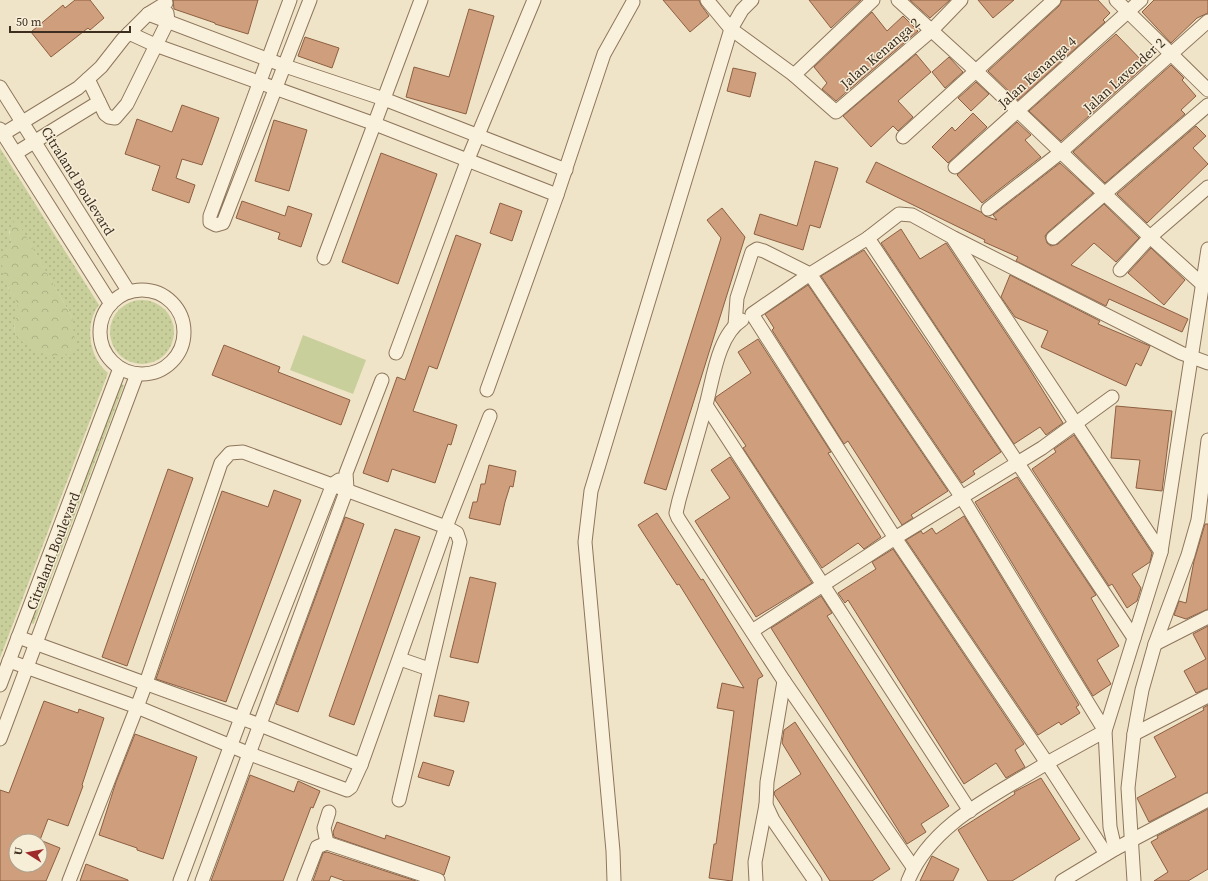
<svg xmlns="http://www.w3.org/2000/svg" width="1208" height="881" font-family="'Source Serif 4',serif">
	<defs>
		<pattern id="grass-dots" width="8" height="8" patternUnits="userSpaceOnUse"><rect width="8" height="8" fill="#c9cf9b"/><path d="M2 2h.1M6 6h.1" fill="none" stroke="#aeb285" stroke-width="1.8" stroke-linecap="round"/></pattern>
		<pattern id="forest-crowns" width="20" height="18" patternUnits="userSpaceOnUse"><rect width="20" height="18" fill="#c9cf9b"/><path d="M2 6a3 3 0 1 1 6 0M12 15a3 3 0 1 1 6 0" fill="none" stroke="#aeb285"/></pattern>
	</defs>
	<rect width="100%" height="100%" fill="#f0e4c8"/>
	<g fill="url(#grass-dots)" fill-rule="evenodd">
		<path d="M 0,148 L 99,305 C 84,324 89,358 108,373 L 0,658 ZM 16,220 L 72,317 L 28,344 C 0,327 24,323 18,304 C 16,296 8,290 6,282 C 4,275 8,251 12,246 L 9,232 Z"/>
		<circle cx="142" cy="332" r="32"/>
		<polygon points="121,384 124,385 34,623 33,624 31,622"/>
	</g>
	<path fill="url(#forest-crowns)" d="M 16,219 L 72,317 L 76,352 L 63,355 L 50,356 L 38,352 L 17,338 L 14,330 L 18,304 L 5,282 L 1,258 L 12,246 C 9,234 8,229 16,219 Z"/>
	<polygon fill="#c9cf9b" points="303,335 366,360 353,394 290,370"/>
	<g fill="#cf9f7d" stroke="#8d5f41" fill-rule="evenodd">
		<polygon points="75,0 90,0 104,18 90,30 88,28 51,57 31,32 63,5 65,8"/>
		<polygon points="173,0 258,0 248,34 215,24 215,23 174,9"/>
		<polygon points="663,0 699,0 701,5 709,16 690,32"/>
		<polygon points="809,0 861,0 831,28"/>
		<polygon points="910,0 950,0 930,18"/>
		<polygon points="978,0 1014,0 993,18"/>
		<polygon points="1062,0 1098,0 1110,13 1103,20 1105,22 1018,100 988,71 1059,6"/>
		<polygon points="1154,0 1208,0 1208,13 1197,18 1171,43 1142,12"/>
		<polygon points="469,9 494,16 466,114 406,97 414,67 449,77"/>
		<polygon points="872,12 887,31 903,16 918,31 836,101 822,89 827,83 814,67"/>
		<polygon points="1116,34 1146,65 1061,141 1029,111"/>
		<polygon points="305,37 339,48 332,68 298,56"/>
		<polygon points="916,54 931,72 898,101 913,117 898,131 893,126 871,147 843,116"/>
		<polygon points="949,57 963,72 945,88 932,72"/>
		<polygon points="1171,65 1184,78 1182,80 1196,96 1181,110 1185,114 1105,183 1073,152"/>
		<polygon points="733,68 756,73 750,97 727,91"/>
		<polygon points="976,82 989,94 971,111 958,98"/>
		<polygon points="182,105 219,118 202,165 182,159 176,178 195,185 189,203 152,190 160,166 125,154 137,119 172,132"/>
		<polygon points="973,113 987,127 948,163 932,147 952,127 955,131"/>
		<polygon points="274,120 307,130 289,191 255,181"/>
		<polygon points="1017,122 1031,135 1025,140 1041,157 982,203 957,175"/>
		<polygon points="1196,126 1206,136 1193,148 1208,164 1147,223 1117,194"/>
		<polygon points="381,153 437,174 398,284 342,262"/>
		<polygon points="815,161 838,168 820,228 810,225 803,250 754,234 760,214 797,226"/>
		<polygon points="876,162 981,212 985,216 997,220 993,215 1060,163 1093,193 1048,232 1045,236 1047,243 1051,246 1058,244 1104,204 1139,238 1116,262 1094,243 1071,265 1188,319 1182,332 1109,299 1106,306 1016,261 1018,257 984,242 985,240 866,182"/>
		<polygon points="242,201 285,216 288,206 312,214 301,247 278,239 280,233 236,218"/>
		<polygon points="500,203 522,211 512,241 490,233"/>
		<polygon points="722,208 745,237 666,490 644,483 721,238 707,220"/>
		<polygon points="901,229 920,259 946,243 1027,365 1063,423 1046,435 1040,427 1014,444 881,243"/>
		<polygon points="456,235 481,244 437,369 429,366 413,411 457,425 451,445 448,444 435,483 392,469 388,482 363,473 397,377 405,380"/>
		<polygon points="1151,248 1185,280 1164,305 1128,273"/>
		<polygon points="864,250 1001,452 973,471 975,474 962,483 821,276"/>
		<polygon points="1010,275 1100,321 1098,324 1150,346 1141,366 1136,363 1126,386 1041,347 1048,331 1015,317 1001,297"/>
		<polygon points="808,285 948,491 911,515 913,518 902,525 848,441 844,444 772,330 774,328 765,314"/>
		<polygon points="758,339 831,452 828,453 881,537 864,549 858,543 822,568 743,448 746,446 715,400 716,397 751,373 738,352"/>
		<polygon points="224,345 280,367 278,372 350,400 341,425 212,375"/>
		<polygon points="1116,406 1172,411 1162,491 1136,488 1140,460 1111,458"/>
		<polygon points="1074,435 1152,553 1150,562 1132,574 1141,588 1137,601 1127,608 1112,584 1109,586 1032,469 1056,452 1054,449"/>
		<polygon points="730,457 812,583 756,617 695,521 730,498 711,470"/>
		<polygon points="489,465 516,471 513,487 510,486 505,502 500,525 469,518 473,502 477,502 481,484 485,484"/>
		<polygon points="168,469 193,478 127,666 102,657"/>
		<polygon points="1017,477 1096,595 1091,598 1119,646 1097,660 1111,684 1093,696 975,502"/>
		<polygon points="274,490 301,500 226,702 156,679 222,491 268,507"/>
		<polygon points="657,513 701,580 703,579 763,676 758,679 755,701 732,881 709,878 714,844 716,844 734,711 717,708 722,683 744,688 679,584 677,585 638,525"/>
		<polygon points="964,516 1079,705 1076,707 1080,713 1061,725 1059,722 1038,735 906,540 921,531 923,534 932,528 936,534"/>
		<polygon points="345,517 364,524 298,712 276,704"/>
		<polygon points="1205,524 1208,524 1208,609 1186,619 1174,615 1179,601 1186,603 1194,561"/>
		<polygon points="395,529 420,537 354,725 329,716"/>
		<polygon points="893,549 1024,744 1015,750 1025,767 1006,778 996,763 964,784 848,600 845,603 838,593 876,569 872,562"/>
		<polygon points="470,577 496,583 478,663 450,657"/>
		<polygon points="821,596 832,613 827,616 949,806 921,824 926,832 907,844 771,628"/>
		<polygon points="1208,626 1208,688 1196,693 1184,671 1206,659 1193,634"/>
		<polygon points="439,695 469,702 464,722 434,716"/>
		<path d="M 44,701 L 78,713 L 79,709 L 104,718 L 82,785 L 83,786 L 68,826 L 48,819 L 40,840 L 60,848 L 46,881 L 0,881 L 0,790 L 9,793 ZM 16,841 L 40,841 L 40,865 L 16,865 Z"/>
		<polygon points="1208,705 1208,792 1149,822 1137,798 1176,777 1154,737 1204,710 1203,708"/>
		<polygon points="795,722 890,869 872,881 830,881 774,794 775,791 801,774 782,743 784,730"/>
		<polygon points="135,734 197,757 163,859 137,850 137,848 99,835 116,782"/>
		<polygon points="423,762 454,771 449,786 418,777"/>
		<polygon points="250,775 294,792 298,781 320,791 313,808 311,807 283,881 211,881"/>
		<polygon points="1041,778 1080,839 1012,881 988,881 958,830 1015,794 1014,792"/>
		<polygon points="1208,809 1208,869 1188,881 1154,881 1168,872 1151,842 1158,838 1157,836"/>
		<polygon points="337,822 385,839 386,835 450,857 444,875 334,837 333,832"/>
		<polygon points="327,852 416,881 345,881 331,876 329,881 313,881 323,853"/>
		<polygon points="932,856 959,869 953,881 920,881"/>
		<polygon points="86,864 128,880 128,881 80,881"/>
	</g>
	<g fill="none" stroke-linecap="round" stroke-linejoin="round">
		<g stroke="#8d765c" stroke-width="15">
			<g id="street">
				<polyline points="290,0 210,216 210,222 216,225 223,223 310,0"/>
				<polyline points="707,0 731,29 794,75 836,112 932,30 961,0"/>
				<polyline points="898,0 976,71 1150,237 1202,284"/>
				<polyline points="1116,0 1208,90"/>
				<polyline points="148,14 285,66 384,99 566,170"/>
				<polyline points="129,33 155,45 375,124 557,195"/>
				<polyline points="794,75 873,0"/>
				<polyline points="88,79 105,114 109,117 115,118 127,104 168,21 167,13"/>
				<polyline points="0,87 129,292"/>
				<polyline points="0,129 111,304"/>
				<polyline points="3,134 78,88 101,67 123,39 148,14 166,3"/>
				<polyline points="903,137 1054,0"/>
				<polyline points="16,153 99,102"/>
				<polyline points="955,167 1141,0"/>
				<polyline points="988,209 1061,152 1208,21"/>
				<polyline points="868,238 1134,638"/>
				<polyline points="954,238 1181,353 1208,363"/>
				<polyline points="1053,238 1208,105"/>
				<polyline points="324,258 421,0"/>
				<polyline points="1120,270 1150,237 1208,187"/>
				<circle cx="142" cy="332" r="42"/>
				<path d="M 742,320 C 718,335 713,379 706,405 L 970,811"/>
				<polyline points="735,325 737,298 752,252 757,249 764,251 810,274 752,314 895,538 1047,763 1105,731 961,496 810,274 868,238 899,214 912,215 952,237 1161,552"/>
				<polyline points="396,353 468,159 534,0"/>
				<polyline points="487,390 557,195 604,54 633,2"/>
				<polyline points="706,405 679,500 676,513 678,518 784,681 913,867"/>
				<polyline points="752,631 895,538 1042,448 1112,397"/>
				<polyline points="18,637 260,725 361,765"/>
				<polyline points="1155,644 1208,617"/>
				<polyline points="400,659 429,669"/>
				<polyline points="9,661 137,707 250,754 347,790 351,787 361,765 446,527 243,452 230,453 221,463 146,683 137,707 69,881"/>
				<polyline points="784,681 767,782 766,805 773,820 815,881"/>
				<polyline points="0,685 120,368"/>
				<polyline points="1134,734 1208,696"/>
				<polyline points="0,739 137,374"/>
				<polyline points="399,800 460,542 457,533 446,527 490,416"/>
				<polyline points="327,843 324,828 329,812"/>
				<polyline points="1115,849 1110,827 1105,731 1161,552 1208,249"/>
				<polyline points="180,881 241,718 333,484 339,480"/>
				<polyline points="202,881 347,489 346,473 382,380"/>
				<polyline points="304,881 316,850 317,847 327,843 438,880"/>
				<polyline points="614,881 613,851 585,542 591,491 731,29 742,10 752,0"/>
				<polyline points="756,881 755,862 766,805"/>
				<path d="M 908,881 C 931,823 996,795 1047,763 L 1106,854"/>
				<polyline points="1062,881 1115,849 1208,800"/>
				<polyline points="1134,881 1128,788 1134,734 1142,690 1155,644 1188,555 1198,520 1208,440"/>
			</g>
		</g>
		<use href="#street" stroke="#faf1dc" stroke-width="13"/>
	</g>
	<g text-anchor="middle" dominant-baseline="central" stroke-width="3" stroke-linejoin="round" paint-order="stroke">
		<g font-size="14" fill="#3d2e20" stroke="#f7eed8">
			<text transform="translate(880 53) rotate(-41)">Jalan Kenanga 2</text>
			<text transform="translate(1037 72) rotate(-42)">Jalan Kenanga 4</text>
			<text transform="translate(1124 75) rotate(-42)">Jalan Lavender 2</text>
			<text transform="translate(78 181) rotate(58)">Citraland Boulevard</text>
			<text transform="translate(53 551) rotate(-69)">Citraland Boulevard</text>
		</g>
	</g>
	<g transform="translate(28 853) rotate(281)"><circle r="19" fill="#f7eed8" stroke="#ada18e"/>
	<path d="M0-3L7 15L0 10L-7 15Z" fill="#9e2a2b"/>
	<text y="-6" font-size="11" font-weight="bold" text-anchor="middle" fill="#3d2e20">U</text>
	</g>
	<path d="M10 26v6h120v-6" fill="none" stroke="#3d2e20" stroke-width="2"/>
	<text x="16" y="26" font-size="12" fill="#3d2e20" stroke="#f7eed8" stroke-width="3" paint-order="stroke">50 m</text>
</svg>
